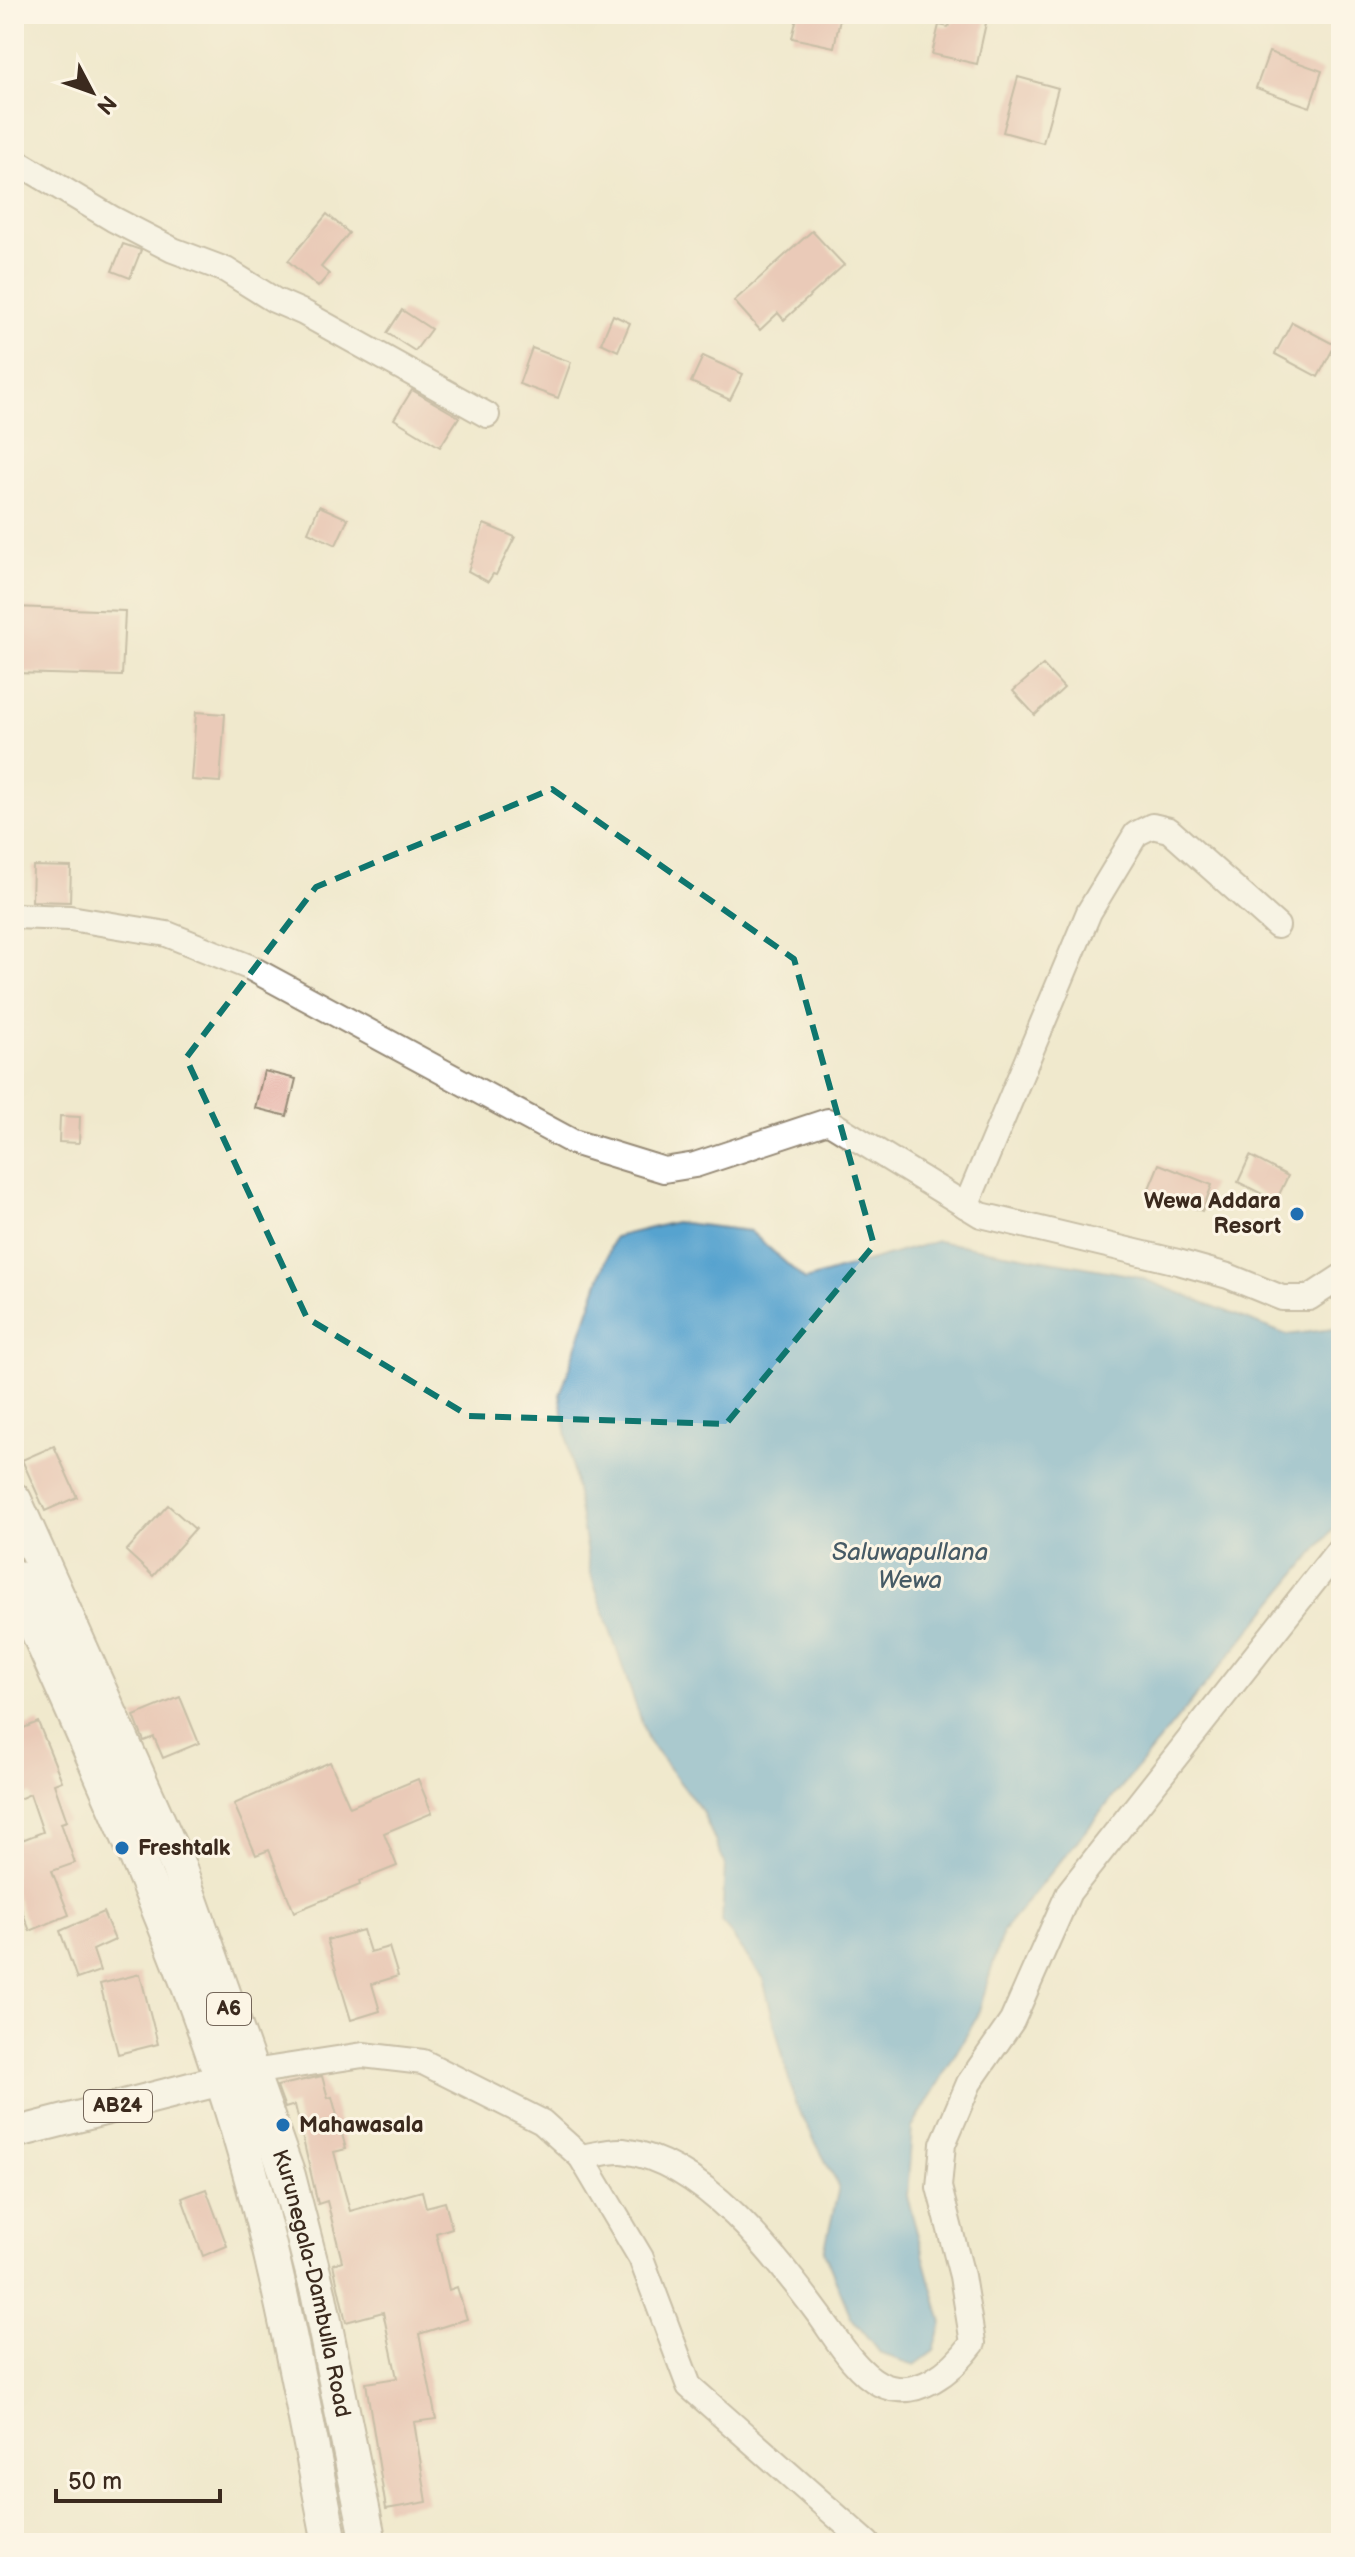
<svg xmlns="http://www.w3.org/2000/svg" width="1355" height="2557" font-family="'Balsamiq Sans',sans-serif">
	<rect width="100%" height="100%" fill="#fcf5e5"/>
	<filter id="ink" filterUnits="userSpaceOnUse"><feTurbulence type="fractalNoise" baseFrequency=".0125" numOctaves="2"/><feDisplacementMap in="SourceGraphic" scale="16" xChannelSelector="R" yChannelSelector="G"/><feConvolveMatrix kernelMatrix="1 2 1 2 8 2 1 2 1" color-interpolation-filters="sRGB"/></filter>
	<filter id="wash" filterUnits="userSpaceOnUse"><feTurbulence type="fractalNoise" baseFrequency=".006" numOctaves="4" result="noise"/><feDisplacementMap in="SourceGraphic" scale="32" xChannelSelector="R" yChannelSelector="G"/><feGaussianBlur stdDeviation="1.8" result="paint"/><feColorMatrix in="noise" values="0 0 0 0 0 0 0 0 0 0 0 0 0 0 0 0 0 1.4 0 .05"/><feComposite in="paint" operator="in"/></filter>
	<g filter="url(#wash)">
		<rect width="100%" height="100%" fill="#f0e9cd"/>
		<polygon fill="#57a3cf" stroke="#496676" stroke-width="2" points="675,1222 750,1231 805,1280 937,1241 1136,1276 1287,1335 1341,1328 1341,1520 1003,1931 977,2017 912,2128 907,2196 942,2323 934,2351 915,2365 881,2354 851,2317 824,2252 839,2187 795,2103 763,1979 722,1922 725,1864 702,1811 648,1741 590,1572 560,1395 614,1237"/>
		<g id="blocks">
			<g fill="#e2a59d">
				<polygon points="798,14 841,14 834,47 792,38"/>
				<polygon points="959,14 988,14 977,64 932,54 939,25 948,27"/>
				<polygon points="1269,52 1322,71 1310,107 1256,88"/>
				<polygon points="1018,77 1058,88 1043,143 1003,132"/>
				<polygon points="327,214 349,233 321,267 329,274 318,287 288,261"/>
				<polygon points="812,231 844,265 784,320 778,313 760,330 734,301"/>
				<polygon points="123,244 141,250 130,278 112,271"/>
				<polygon points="402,310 431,329 415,351 387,333"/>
				<polygon points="613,315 630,323 618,351 601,343"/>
				<polygon points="1292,322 1335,345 1318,377 1275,354"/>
				<polygon points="532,348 571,362 558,398 519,384"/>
				<polygon points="703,356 743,374 730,400 691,382"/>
				<polygon points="412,390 459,417 440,447 394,419"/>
				<polygon points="319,506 348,519 336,545 308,532"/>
				<polygon points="484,524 515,537 496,575 493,574 488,582 468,571"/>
				<polygon points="14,607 125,611 122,676 14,673"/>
				<polygon points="1043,665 1064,688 1035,715 1013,691"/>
				<polygon points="196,712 225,714 220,782 191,780"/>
				<polygon points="33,866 71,867 70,902 32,901"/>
				<polygon points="264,1071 296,1079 287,1116 255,1108"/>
				<polygon points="60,1116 80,1117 79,1143 59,1142"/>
				<polygon points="1250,1156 1288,1176 1276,1201 1238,1182"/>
				<polygon points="1159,1164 1212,1185 1202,1211 1148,1191"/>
				<polygon points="54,1446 77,1497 45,1511 22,1460"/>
				<polygon points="168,1505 195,1529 153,1576 126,1551"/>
				<polygon points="180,1697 199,1743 163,1758 154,1737 144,1741 134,1716"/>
				<polygon points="38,1722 62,1781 54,1784 67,1821 61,1823 75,1863 52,1871 69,1915 30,1931 14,1891 14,1843 43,1832 30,1794 19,1799 14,1786 14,1732"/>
				<polygon points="330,1762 350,1807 418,1779 432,1813 384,1833 397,1866 359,1881 360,1885 294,1912 269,1850 256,1855 234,1804"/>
				<polygon points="103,1912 115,1940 93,1950 100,1971 77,1979 60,1931"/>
				<polygon points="363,1930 370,1952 389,1947 398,1976 372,1984 380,2011 351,2020 327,1940"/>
				<polygon points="140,1974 158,2044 118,2054 100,1984"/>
				<polygon points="322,2076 328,2098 332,2097 346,2149 334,2152 350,2211 422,2191 426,2207 445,2202 452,2228 436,2233 449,2290 457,2287 467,2319 419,2334 436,2419 414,2422 427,2502 386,2509 366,2383 397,2378 383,2312 346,2322 333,2264 342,2261 327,2201 318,2204 295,2105 285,2108 277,2086"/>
				<polygon points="206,2189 227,2246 203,2256 182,2198"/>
			</g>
		</g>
	</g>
	<g filter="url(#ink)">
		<use href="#blocks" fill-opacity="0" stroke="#968a76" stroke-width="2"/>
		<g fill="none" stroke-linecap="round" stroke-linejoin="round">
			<g stroke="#968a76" stroke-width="28">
				<g id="minor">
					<polyline points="14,160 113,219 173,250 226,270 274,300 304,313 487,415"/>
					<polyline points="14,916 70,918 167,934 249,967 573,1142 664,1170 695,1165 828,1121 981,1215 1178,1262 1228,1276 1282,1298 1309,1298 1341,1277"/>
					<polyline points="966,1206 1089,912 1136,834 1152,826 1169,830 1277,926"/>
					<polyline points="252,2072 363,2055 423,2062 542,2122 581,2157 641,2258 689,2386 867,2543"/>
					<path d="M 581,2157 C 594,2155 610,2150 623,2151 C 703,2161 775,2255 820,2316 C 836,2338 855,2371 880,2384 C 917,2402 953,2370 973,2343 L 962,2276 L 939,2187 L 943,2144 L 969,2083 L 1012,2021 L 1069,1892 L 1341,1547"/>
				</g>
			</g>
			<g stroke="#968a76" stroke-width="34">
				<polyline id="major" points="14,2133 245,2074"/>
			</g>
			<g stroke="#968a76" stroke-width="38">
				<g id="highway">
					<path id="s1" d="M 14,1500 L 178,1866 L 288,2176 L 318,2292 L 369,2543"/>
					<path d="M 14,1577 C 86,1742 165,1907 222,2079 C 272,2230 300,2387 330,2543"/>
				</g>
			</g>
			<use href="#minor" stroke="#fff" stroke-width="24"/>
			<use href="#major" stroke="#fff" stroke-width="30"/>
			<use href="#highway" stroke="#fff" stroke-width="34"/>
		</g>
	</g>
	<path d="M0 0H1355V2557H0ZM 552,789 L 794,959 L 874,1245 L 726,1424 L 469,1416 L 307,1318 L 186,1058 L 316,887 Z" fill="#f0e9cd" fill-opacity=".55" fill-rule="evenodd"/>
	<path fill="none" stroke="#0f766e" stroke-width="6" stroke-dasharray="16 10" stroke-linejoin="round" d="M 552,789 L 794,959 L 874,1245 L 726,1424 L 469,1416 L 307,1318 L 186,1058 L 316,887 Z"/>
	<g fill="#1f6fb2" stroke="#fcf5e5" stroke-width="3">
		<circle cx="1297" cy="1214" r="8"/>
		<circle cx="122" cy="1848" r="8"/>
		<circle cx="283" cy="2125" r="8"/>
	</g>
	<g text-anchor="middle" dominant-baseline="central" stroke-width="6" stroke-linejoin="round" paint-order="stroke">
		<g fill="#fcf5e5" stroke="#75675a" stroke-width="2">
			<rect x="207" y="1993" width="44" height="32" rx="6"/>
			<rect x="84" y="2090" width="68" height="32" rx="6"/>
		</g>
		<g font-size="20" font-weight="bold" fill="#3b2a1e">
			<text x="229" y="2009">A6</text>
			<text x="118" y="2106">AB24</text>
		</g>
		<g font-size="22" font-weight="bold" fill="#3b2a1e" stroke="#fcf5e5" text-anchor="start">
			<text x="1281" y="1201" text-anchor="end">Wewa Addara<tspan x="1281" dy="25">Resort</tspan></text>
			<text x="138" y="1848">Freshtalk</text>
			<text x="299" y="2125">Mahawasala</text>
		</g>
		<g font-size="22" fill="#3b2a1e" stroke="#fcf5e5">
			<text stroke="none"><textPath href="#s1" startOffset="840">Kurunegala-Dambulla Road</textPath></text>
		</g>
		<g font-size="24" font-style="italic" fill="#465a65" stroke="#fcf5e5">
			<text x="910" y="1552">Saluwapullana<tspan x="910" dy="28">Wewa</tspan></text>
		</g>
	</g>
	<rect width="1355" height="2557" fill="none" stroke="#fcf5e5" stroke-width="48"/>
	<g transform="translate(92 92) rotate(131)" stroke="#fcf5e5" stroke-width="6" paint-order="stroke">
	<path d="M0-6L14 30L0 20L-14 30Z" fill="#3b2a1e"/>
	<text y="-12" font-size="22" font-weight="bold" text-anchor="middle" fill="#3b2a1e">N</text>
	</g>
	<path d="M56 2489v12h164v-12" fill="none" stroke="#3b2a1e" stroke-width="4"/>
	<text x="68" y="2489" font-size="24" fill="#3b2a1e" stroke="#fcf5e5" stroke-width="6" paint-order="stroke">50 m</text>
</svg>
